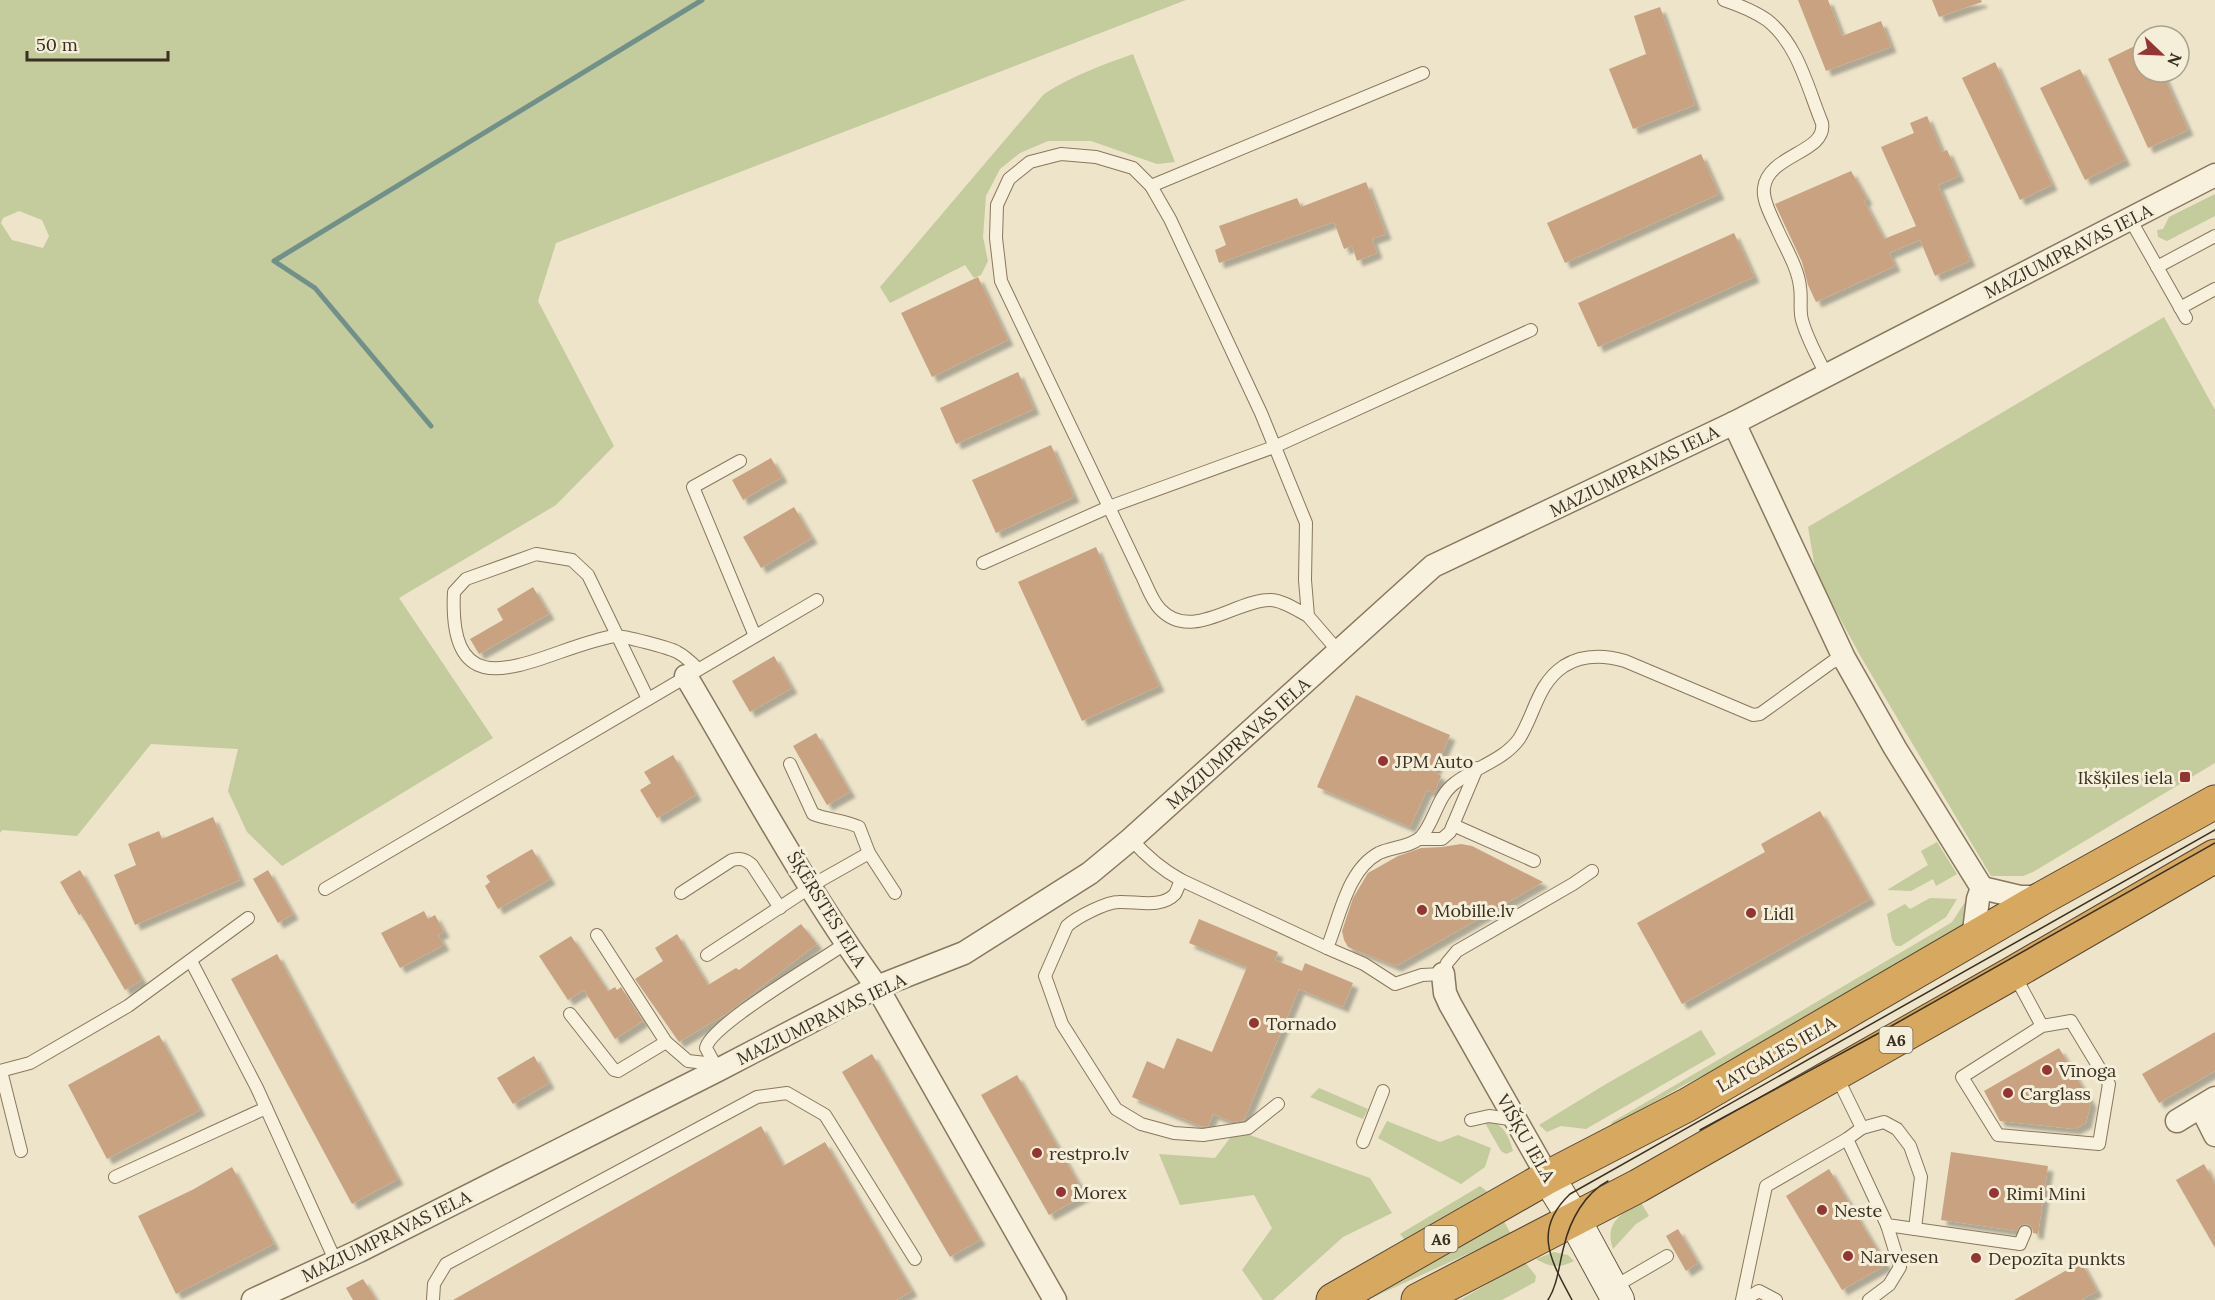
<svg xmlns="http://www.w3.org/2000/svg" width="2215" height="1300" font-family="Lora,serif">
	<defs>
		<filter id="shadow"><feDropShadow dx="5.5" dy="5.5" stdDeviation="1.5" flood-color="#0004"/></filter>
	</defs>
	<rect width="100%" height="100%" fill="#ede4ca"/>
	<g fill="#c4cb9d" fill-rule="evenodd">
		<path d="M 0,0 L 1186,0 L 556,243 L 538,301 L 614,446 L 556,505 L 399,598 L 493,738 L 282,866 L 247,832 L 228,791 L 238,749 L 151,744 L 77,836 L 2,830 L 0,833 ZM 19,211 L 42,220 L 49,236 L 43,248 L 12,240 L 1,223 L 3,218 Z"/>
		<path d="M 1133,54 L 1175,162 L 1157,164 L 1091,141 L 1048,141 L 1020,153 L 1000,169 L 986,196 L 983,237 L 988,261 L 981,275 L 974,278 L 965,265 L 890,303 L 880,287 L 1044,94 C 1072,76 1102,65 1133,54 Z"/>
		<polygon points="2215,194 2215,216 2167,241 2158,237 2157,230 2163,229 2169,217"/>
		<polygon points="2164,317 2215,410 2215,763 2033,872 2023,876 1991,876 1861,657 1816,574 1808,527"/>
		<polygon points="1937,842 1957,874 1936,886 1933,879 1911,891 1887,890 1928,865 1921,851"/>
		<polygon points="1969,896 1966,925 1767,1038 1769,1043 1684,1085 1611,1127 1612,1122 1626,1114 1944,927 1952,922"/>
		<polygon points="1930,898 1957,899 1946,917 1901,946 1896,946 1892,940 1887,914 1905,904 1910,909"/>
		<polygon points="1701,1030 1716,1054 1586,1129 1561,1126 1547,1132 1539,1125 1606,1084"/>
		<polygon points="1319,1088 1368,1109 1363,1119 1310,1097"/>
		<polygon points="1387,1121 1440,1142 1458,1135 1491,1148 1485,1167 1461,1184 1378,1138"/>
		<path d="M 1489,1121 C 1504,1124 1509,1137 1513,1151 L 1506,1154 L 1501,1151 L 1485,1123 Z"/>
		<polygon points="1236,1130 1370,1178 1392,1213 1343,1237 1273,1300 1263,1300 1242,1270 1272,1228 1254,1195 1180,1205 1159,1154 1215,1158"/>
		<polygon points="1480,1186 1489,1193 1405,1240 1400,1234"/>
		<path d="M 1640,1201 L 1649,1216 L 1636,1224 L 1613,1249 C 1604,1222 1621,1215 1640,1201 Z"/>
		<polygon points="1501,1216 1511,1234 1367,1300 1355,1300"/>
		<path d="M 1554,1252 L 1568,1255 L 1574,1261 C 1559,1268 1551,1268 1536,1259 Z"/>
		<polygon points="1525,1262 1536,1276 1535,1282 1502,1300 1460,1300"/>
	</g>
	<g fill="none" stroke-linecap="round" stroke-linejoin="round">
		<polyline stroke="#71908a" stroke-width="5" points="431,426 315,288 274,261 702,0"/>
	</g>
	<g fill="#c9a381" filter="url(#shadow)">
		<polygon points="1798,0 1828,0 1842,36 1881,21 1891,47 1826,71"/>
		<polygon points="1932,0 1981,0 1982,2 1939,17"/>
		<polygon points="1660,7 1695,105 1633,129 1609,69 1646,54 1634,16"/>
		<polygon points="2143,42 2143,72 2162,72 2188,130 2148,148 2108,59"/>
		<polygon points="1995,62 2052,185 2020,200 1962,78"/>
		<polygon points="2080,69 2125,160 2085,180 2040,88"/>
		<polygon points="1927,116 1942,152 1947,150 1959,176 1938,185 1970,261 1935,276 1920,240 1889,253 1895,266 1816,302 1808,285 1802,262 1775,204 1851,171 1867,199 1864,201 1884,239 1916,226 1881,147 1914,133 1910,123"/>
		<polygon points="1701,154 1719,194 1565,263 1547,223"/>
		<polygon points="1366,182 1386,234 1372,239 1377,253 1357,261 1352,246 1344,249 1334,222 1219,263 1215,250 1226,245 1219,226 1297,198 1301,207"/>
		<polygon points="1734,233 1754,277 1598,347 1578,303"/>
		<polygon points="978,277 1008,340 932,377 901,313"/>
		<polygon points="1018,372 1034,409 956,444 940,408"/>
		<polygon points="1051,445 1074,497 996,533 972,480"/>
		<polygon points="771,458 782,477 743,500 732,480"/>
		<polygon points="794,507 812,538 761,568 743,537"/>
		<polygon points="1096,547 1125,614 1159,686 1082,721 1018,582"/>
		<polygon points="533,587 549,614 479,654 470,639 503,620 497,609"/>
		<polygon points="774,656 792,688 750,712 732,681"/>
		<polygon points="1356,695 1450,735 1434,772 1441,776 1434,793 1427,790 1410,827 1317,787"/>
		<polygon points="816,733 850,792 827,805 793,746"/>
		<polygon points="673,755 696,795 657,818 640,790 651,783 644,772"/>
		<polygon points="1820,811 1870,899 1682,1004 1637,923 1765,852 1761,844"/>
		<polygon points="213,817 240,880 135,925 114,875 136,865 128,844 159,831 162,839"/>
		<polygon points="1461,844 1472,846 1543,882 1396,966 1348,947 1344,940 1342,931 1353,898 1368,873 1398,856 1421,848 1442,847"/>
		<polygon points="532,849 550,879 498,909 485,886 490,882 486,876"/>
		<polygon points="80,870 142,980 125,990 81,914 79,915 60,882"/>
		<polygon points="268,870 293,914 278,923 253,879"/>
		<polygon points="424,911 428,919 435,915 444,932 438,935 444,945 400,968 381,933"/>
		<polygon points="1199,919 1278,952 1275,960 1302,971 1305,963 1353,983 1343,1007 1299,989 1244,1120 1233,1122 1213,1114 1208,1126 1203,1127 1132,1097 1147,1061 1164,1069 1177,1038 1212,1052 1247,967 1189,943"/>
		<polygon points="801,924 817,944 726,1014 679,1042 635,979 663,961 655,948 677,934 708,985 736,968 739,970"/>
		<polygon points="571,936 608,991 615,987 617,990 621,987 643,1021 615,1039 584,990 568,1000 539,956"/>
		<polygon points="277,954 398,1179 352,1204 231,979"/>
		<polygon points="2215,1032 2215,1071 2159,1103 2142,1074"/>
		<polygon points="159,1035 200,1110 107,1159 68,1085"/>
		<polygon points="2059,1048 2091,1102 2086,1123 2075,1129 2000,1121 1984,1091"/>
		<polygon points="872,1054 980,1240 950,1257 842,1072"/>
		<polygon points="534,1056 549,1083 513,1104 497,1078"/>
		<polygon points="1017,1075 1085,1195 1049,1215 981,1095"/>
		<polygon points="761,1126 783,1166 825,1142 912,1291 896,1300 453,1300"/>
		<polygon points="1951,1152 2048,1166 2038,1234 2033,1233 2032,1227 2028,1224 2020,1225 2017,1231 1941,1220"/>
		<polygon points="2204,1164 2215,1184 2215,1248 2176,1180"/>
		<polygon points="232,1167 274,1244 176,1294 138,1216 194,1189"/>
		<polygon points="1829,1169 1886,1265 1842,1290 1786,1196"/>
		<polygon points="1678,1229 1698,1263 1686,1271 1666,1236"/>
		<polygon points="2081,1262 2097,1291 2081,1300 2014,1300"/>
		<polygon points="363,1279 376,1300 353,1300 346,1288"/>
	</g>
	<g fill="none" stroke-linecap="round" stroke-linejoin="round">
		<g stroke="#89775f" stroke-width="14">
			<g id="lane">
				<path d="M 1724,0 C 1739,5 1754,11 1767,20 C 1798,44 1808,89 1822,123 C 1827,153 1768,154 1764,188 C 1762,201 1773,219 1778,231 C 1786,249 1798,268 1800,287 C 1802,298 1799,309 1802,320 C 1807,339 1818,357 1826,375"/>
				<polyline points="1151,186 1423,73"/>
				<polyline points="2130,219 2186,318"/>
				<polyline points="2157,267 2215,236"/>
				<polyline points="2180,308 2215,289"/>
				<polyline points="740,461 693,487 755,636"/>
				<polyline points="983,563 1109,507 1274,447 1531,330"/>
				<path d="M 1308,616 C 1297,610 1281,599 1269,600 C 1234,601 1191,642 1160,609 C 1151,600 1146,583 1140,572 L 1001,281 L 996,238 L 997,205 L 1009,179 L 1030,162 L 1061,154 L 1096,157 L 1133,168 L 1151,186 L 1170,219 L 1261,413 L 1306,523 L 1305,580 L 1308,616 L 1339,652"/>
				<path d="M 648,699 L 588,575 L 572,560 L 536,554 L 466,579 L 454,592 C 447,724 545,647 615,636 C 621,635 670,648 677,652 C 685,656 692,663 698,669"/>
				<path d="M 790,764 L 813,814 C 828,820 844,820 859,827 L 869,853"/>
				<polyline points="1453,825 1534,861"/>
				<path d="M 1131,839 C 1146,856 1161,869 1181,880 L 1327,948"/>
				<polyline points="1419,839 1442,839 1450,832 1477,768"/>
				<path d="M 1592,871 L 1573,884 L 1457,951 L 1447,963 L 1443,974 L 1422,975 L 1395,984 L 1364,964 L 1327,948 C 1340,917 1347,870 1379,853 C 1392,847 1411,847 1421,837 C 1435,821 1437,796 1455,783 C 1474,768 1504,760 1519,739 C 1535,714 1537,684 1564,666 C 1583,654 1604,655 1625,661 L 1753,715 L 1760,714 L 1832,662 L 1844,658"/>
				<path d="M 1181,880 C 1179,884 1177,891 1175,894 C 1161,909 1136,901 1119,902 C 1106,902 1077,917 1067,926 L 1045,976 L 1062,1024 L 1116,1109 L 1141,1124 L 1174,1133 L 1203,1135 L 1248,1128 L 1278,1104"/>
				<polyline points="325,889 817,600"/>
				<path d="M 681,893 L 732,860 C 741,858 745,859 752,865 L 780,908"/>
				<polyline points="597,935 666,1042 688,1061 715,1064"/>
				<polyline points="707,955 823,879 869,853 895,893"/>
				<polyline points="191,961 257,1088 336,1262"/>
				<polyline points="2014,974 2042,1026 1962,1077 1998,1135 2099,1144 2109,1084 2071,1021 2042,1026"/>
				<polyline points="570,1014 614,1070 618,1071 666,1042"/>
				<path d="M 718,1070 L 706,1048 C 710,1025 821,961 846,943"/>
				<polyline points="0,1071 30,1063 128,1006 248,918"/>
				<polyline points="1,1071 21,1151"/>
				<polyline points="1836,1075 1862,1128"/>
				<polyline points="1471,1120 1489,1116 1516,1120"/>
				<polyline points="1847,1139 1887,1225 2020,1244 2025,1232"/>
				<polyline points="1363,1142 1383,1091"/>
				<polyline points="115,1177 266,1108"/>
				<polyline points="1612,1288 1667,1256"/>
				<polyline points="433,1300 434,1284 446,1264 757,1097 787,1093 825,1115 915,1259"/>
				<polyline points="1742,1300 1766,1186 1847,1139 1862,1128 1884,1122 1897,1129 1910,1146 1921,1177 1915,1229"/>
				<polyline points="1744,1300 1759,1291 1776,1300"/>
				<polyline points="1869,1300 1889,1285 1900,1267 1887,1225"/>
			</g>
		</g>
		<g stroke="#89775f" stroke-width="25">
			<g id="street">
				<polyline points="1734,423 1844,658 1895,748 1982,888"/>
				<path d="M 686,676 C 748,781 806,889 877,987 L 1055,1300"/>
				<polyline points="1982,888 2020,897 2043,897"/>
				<polyline points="1973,939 1978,899 1982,888"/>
				<polyline points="1443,974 1445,993 1450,1004 1548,1177"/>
				<polyline points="2201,1107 2215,1135"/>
				<polyline points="2177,1121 2215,1098"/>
				<polyline points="253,1300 359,1251 718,1070 877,987 964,953 1090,873 1131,839 1433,566 1734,423 2215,175"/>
			</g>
		</g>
		<g stroke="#6b5842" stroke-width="34">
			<polyline id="secondary" points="1548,1177 1574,1219 1618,1300"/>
		</g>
		<g stroke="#574532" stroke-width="35">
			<g id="highway">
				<polyline points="1333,1300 1548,1177 1687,1105 2044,897 2215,802"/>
				<polyline points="1418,1300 1638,1186 2013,973 2215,856"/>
			</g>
		</g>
		<use href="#lane" stroke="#f8f1dd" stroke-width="12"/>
		<use href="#street" stroke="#f8f1dd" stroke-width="22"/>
		<use href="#secondary" stroke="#f8f1dd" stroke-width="32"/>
		<use href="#highway" stroke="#d7a860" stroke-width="33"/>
		<g stroke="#3a2f21" stroke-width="1.5">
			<polyline points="1700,1130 1879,1033 2215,843"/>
			<path d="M 1548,1300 C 1558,1284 1559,1264 1564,1246 C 1570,1220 1585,1193 1608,1181"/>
			<path d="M 1572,1300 C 1552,1262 1531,1231 1570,1194 L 2215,830"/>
		</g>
	</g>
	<g fill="#953531" stroke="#f5eed9" stroke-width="2">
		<circle cx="1383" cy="761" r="6"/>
		<rect x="2179" y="771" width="12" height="12" rx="3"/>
		<circle cx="1422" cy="910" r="6"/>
		<circle cx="1751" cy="913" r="6"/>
		<circle cx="1254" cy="1023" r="6"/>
		<circle cx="2047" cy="1070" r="6"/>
		<circle cx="2008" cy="1093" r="6"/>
		<circle cx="1037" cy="1153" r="6"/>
		<circle cx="1061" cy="1192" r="6"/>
		<circle cx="1994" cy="1193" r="6"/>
		<circle cx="1822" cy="1210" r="6"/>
		<circle cx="1848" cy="1256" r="6"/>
		<circle cx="1976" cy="1258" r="6"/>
	</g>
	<g text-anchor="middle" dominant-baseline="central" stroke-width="6" stroke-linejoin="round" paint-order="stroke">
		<g fill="#f5eed9" stroke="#726858" stroke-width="1.5">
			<rect x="1879.5" y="1027" width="33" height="26" rx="4.5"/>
			<rect x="1424.5" y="1226" width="33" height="26" rx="4.5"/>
		</g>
		<g font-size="16" font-weight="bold" fill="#3a2f21">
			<text x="1896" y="1040">A6</text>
			<text x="1441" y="1239">A6</text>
		</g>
		<g font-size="18" fill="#3a2f21" stroke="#f5eed9">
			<text transform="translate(2068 251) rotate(-27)">MAZJUMPRAVAS IELA</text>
			<text transform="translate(1634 471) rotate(-26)">MAZJUMPRAVAS IELA</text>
			<text transform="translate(1238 743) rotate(-42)">MAZJUMPRAVAS IELA</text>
			<text transform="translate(827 909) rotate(58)">ŠĶĒRSTES IELA</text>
			<text transform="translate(821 1019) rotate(-26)">MAZJUMPRAVAS IELA</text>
			<text transform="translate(1776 1054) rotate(-30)">LATGALES IELA</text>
			<text transform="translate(1526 1138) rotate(60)">VIŠĶU IELA</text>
			<text transform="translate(386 1236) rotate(-26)">MAZJUMPRAVAS IELA</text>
		</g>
		<g font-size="18" fill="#3a2f21" stroke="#f5eed9" text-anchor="start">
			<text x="1395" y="761">JPM Auto</text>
			<text x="2173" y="777" text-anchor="end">Ikšķiles iela</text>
			<text x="1434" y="910">Mobille.lv</text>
			<text x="1763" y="913">Lidl</text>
			<text x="1266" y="1023">Tornado</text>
			<text x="2059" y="1070">Vīnoga</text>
			<text x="2020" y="1093">Carglass</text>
			<text x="1049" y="1153">restpro.lv</text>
			<text x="1073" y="1192">Morex</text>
			<text x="2006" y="1193">Rimi Mini</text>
			<text x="1834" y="1210">Neste</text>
			<text x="1860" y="1256">Narvesen</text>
			<text x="1988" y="1258">Depozīta punkts</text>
		</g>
	</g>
	<g transform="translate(2161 54) rotate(113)"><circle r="28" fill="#f5eed9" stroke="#aaa28f" stroke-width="1.5"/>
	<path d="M0-4.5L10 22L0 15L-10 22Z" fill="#953531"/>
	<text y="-9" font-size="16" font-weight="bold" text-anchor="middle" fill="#3a2f21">N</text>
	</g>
	<path d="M27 51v9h141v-9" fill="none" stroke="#3a2f21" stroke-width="3"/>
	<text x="36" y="51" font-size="18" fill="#3a2f21" stroke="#f5eed9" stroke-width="4.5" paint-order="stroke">50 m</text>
</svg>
